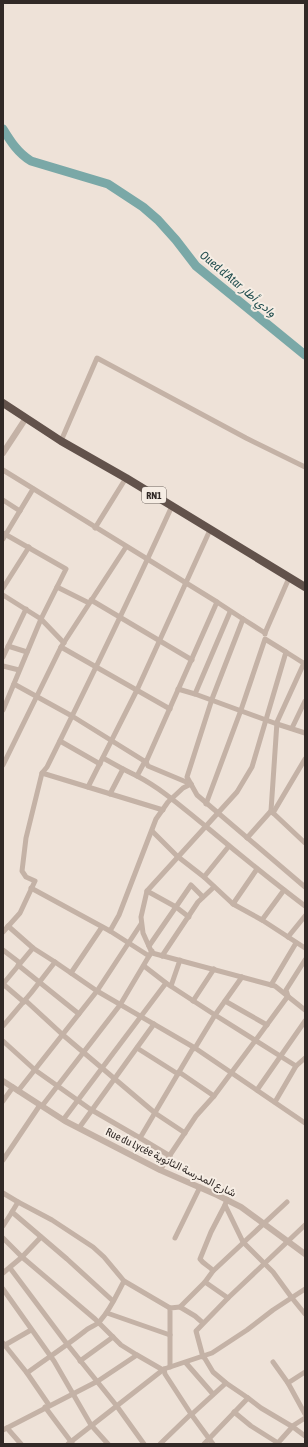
<svg xmlns="http://www.w3.org/2000/svg" width="308" height="1447" font-family="'Asap Condensed',Vazirmatn,sans-serif">
	<rect width="100%" height="100%" fill="#eee2d8"/>
	<g fill="none" stroke-linecap="round" stroke-linejoin="round">
		<path stroke="#7aa8a7" stroke-width="9" d="M 3,129 C 11,142 18,153 31,161 L 108,184 L 143,207 L 158,220 L 176,240 L 196,266 L 305,355"/>
		<g stroke="#c4b2a6" stroke-width="5">
			<polyline points="61,441 97,358 246,438 305,467"/>
			<polyline points="3,470 217,602 243,619 212,699 187,777 197,795 305,887"/>
			<polyline points="3,500 20,511"/>
			<polyline points="95,528 126,478"/>
			<polyline points="3,533 66,569 41,619 3,710"/>
			<polyline points="3,539 33,489"/>
			<polyline points="57,587 89,603"/>
			<polyline points="3,588 29,547"/>
			<polyline points="3,595 41,619 64,643"/>
			<polyline points="91,600 192,660"/>
			<polyline points="230,612 195,694 277,724 305,733"/>
			<polyline points="243,619 265,633 265,634"/>
			<polyline points="265,633 289,578"/>
			<polyline points="8,646 27,652"/>
			<polyline points="61,647 170,709"/>
			<polyline points="3,657 26,609"/>
			<polyline points="304,663 277,722 271,811 305,843"/>
			<polyline points="305,664 286,652 252,767 237,792 147,891 141,917 143,933 152,953 275,986 305,1010"/>
			<polyline points="3,666 19,670"/>
			<polyline points="14,684 72,716 146,762 217,602"/>
			<polyline points="178,689 195,694"/>
			<polyline points="292,728 305,701"/>
			<polyline points="60,741 100,764"/>
			<polyline points="103,758 123,769"/>
			<path d="M 145,761 L 137,776 C 164,790 185,810 209,829 C 240,855 272,881 305,906"/>
			<polyline points="146,762 148,766 191,784"/>
			<polyline points="3,765 61,647 126,547"/>
			<polyline points="42,773 163,810"/>
			<polyline points="88,787 137,690 210,530"/>
			<polyline points="110,794 123,769 137,776"/>
			<polyline points="206,804 241,710 265,639 286,652"/>
			<polyline points="273,813 305,759"/>
			<polyline points="152,831 177,856 204,877 233,904 262,920 305,948"/>
			<polyline points="247,838 271,811"/>
			<polyline points="204,877 229,846"/>
			<polyline points="31,888 110,931 149,956"/>
			<polyline points="147,891 176,907 189,917"/>
			<polyline points="233,904 257,869"/>
			<polyline points="262,920 284,890"/>
			<polyline points="110,931 119,915 156,819 168,802 183,788 191,784"/>
			<path d="M 3,932 L 20,913 L 35,881 L 26,877 L 22,871 L 26,838 L 42,773 L 47,767 C 90,680 132,594 172,506"/>
			<polyline points="288,937 305,916"/>
			<polyline points="149,946 191,885 203,897"/>
			<polyline points="3,950 20,963"/>
			<polyline points="162,956 198,902 214,887"/>
			<polyline points="55,962 97,991 195,1048 305,1123"/>
			<polyline points="18,965 79,1014"/>
			<polyline points="144,966 166,983"/>
			<polyline points="71,973 102,927"/>
			<polyline points="3,984 33,948"/>
			<polyline points="3,984 24,1002"/>
			<polyline points="271,985 296,943"/>
			<polyline points="171,986 180,960"/>
			<polyline points="25,1000 63,1035 155,1113 185,1133"/>
			<polyline points="193,1001 214,969"/>
			<polyline points="225,1001 267,1025"/>
			<polyline points="3,1026 31,993 55,962 33,948 8,926"/>
			<polyline points="3,1041 35,1070 90,1109 140,1138"/>
			<polyline points="137,1048 178,1074"/>
			<polyline points="179,1072 214,1096"/>
			<polyline points="257,1090 305,1021"/>
			<polyline points="18,1091 97,991 141,924"/>
			<polyline points="3,1101 13,1087"/>
			<polyline points="275,1102 296,1066"/>
			<polyline points="42,1106 120,1005 152,951"/>
			<polyline points="63,1120 166,983 215,1015 296,1066 305,1058"/>
			<polyline points="79,1128 154,1024"/>
			<polyline points="170,1156 140,1138 192,1050 195,1048 215,1015 242,977"/>
			<polyline points="3,1160 40,1105"/>
			<polyline points="160,1170 196,1116 214,1096 255,1041 288,996 286,990 305,960"/>
			<polyline points="3,1193 18,1202"/>
			<polyline points="227,1199 225,1205 243,1242 273,1272 292,1298 305,1314"/>
			<polyline points="3,1226 12,1212"/>
			<polyline points="3,1238 22,1257 95,1319 121,1345 137,1355"/>
			<polyline points="175,1238 200,1187"/>
			<polyline points="10,1268 67,1344 116,1405 144,1444"/>
			<polyline points="213,1271 287,1202"/>
			<polyline points="3,1273 22,1257 41,1237"/>
			<path d="M 205,1282 L 213,1271 C 210,1266 204,1265 200,1259 L 211,1232 L 225,1205"/>
			<polyline points="3,1289 54,1361 91,1425 108,1444"/>
			<polyline points="228,1298 305,1225"/>
			<polyline points="113,1301 67,1259 12,1212 18,1202 52,1220 93,1247 104,1257 124,1281 170,1308"/>
			<polyline points="107,1313 170,1335"/>
			<polyline points="203,1323 195,1316 180,1307 205,1282 228,1298 196,1331 203,1357"/>
			<polyline points="3,1343 27,1373 49,1405"/>
			<polyline points="5,1345 31,1330"/>
			<polyline points="204,1357 213,1372 226,1383"/>
			<polyline points="80,1361 113,1337"/>
			<polyline points="273,1362 288,1383"/>
			<polyline points="186,1363 213,1394"/>
			<polyline points="170,1367 170,1308 180,1307"/>
			<polyline points="164,1369 165,1374 191,1414 213,1444"/>
			<polyline points="305,1372 288,1383 305,1414"/>
			<path d="M 27,1373 C 46,1359 66,1346 85,1331 C 89,1327 96,1326 100,1321 C 111,1309 117,1294 124,1281"/>
			<polyline points="45,1407 72,1443"/>
			<polyline points="234,1412 251,1426 278,1443"/>
			<polyline points="191,1415 226,1383 248,1398 261,1408 293,1427 305,1436"/>
			<polyline points="7,1428 21,1444"/>
			<polyline points="3,1430 98,1381 137,1355 163,1370"/>
			<polyline points="68,1444 164,1369 212,1353 247,1330 273,1310 305,1289"/>
			<polyline points="160,1444 191,1414"/>
			<polyline points="204,1444 248,1398"/>
			<polyline points="277,1444 294,1425 305,1418"/>
		</g>
		<g stroke="#c4b2a6" stroke-width="6">
			<polyline points="3,453 26,418"/>
			<polyline points="3,1081 65,1121 160,1170 217,1195 241,1207 305,1254"/>
		</g>
		<polyline stroke="#62524b" stroke-width="8" points="3,403 61,441 126,478 305,587"/>
	</g>
	<g text-anchor="middle" dominant-baseline="central" stroke-width="4" stroke-linejoin="round" paint-order="stroke">
		<rect fill="#f6ede4" stroke="#6c645f" stroke-width="1" x="142" y="487" width="24" height="16" rx="3"/>
		<g font-size="10" font-weight="bold" fill="#312926">
			<text x="154" y="495">RN1</text>
		</g>
		<g font-size="11" fill="#312926" stroke="#f6ede4">
			<text transform="translate(171 1162) rotate(26)">Rue du Lycée شارع المدرسة الثانوية</text>
		</g>
		<g font-size="12" font-style="italic" fill="#204d4e" stroke="#f6ede4">
			<text transform="translate(238 284) rotate(40)">Oued d'Atar وادي أطار</text>
		</g>
	</g>
	<rect width="308" height="1447" fill="none" stroke="#312926" stroke-width="8"/>
</svg>
